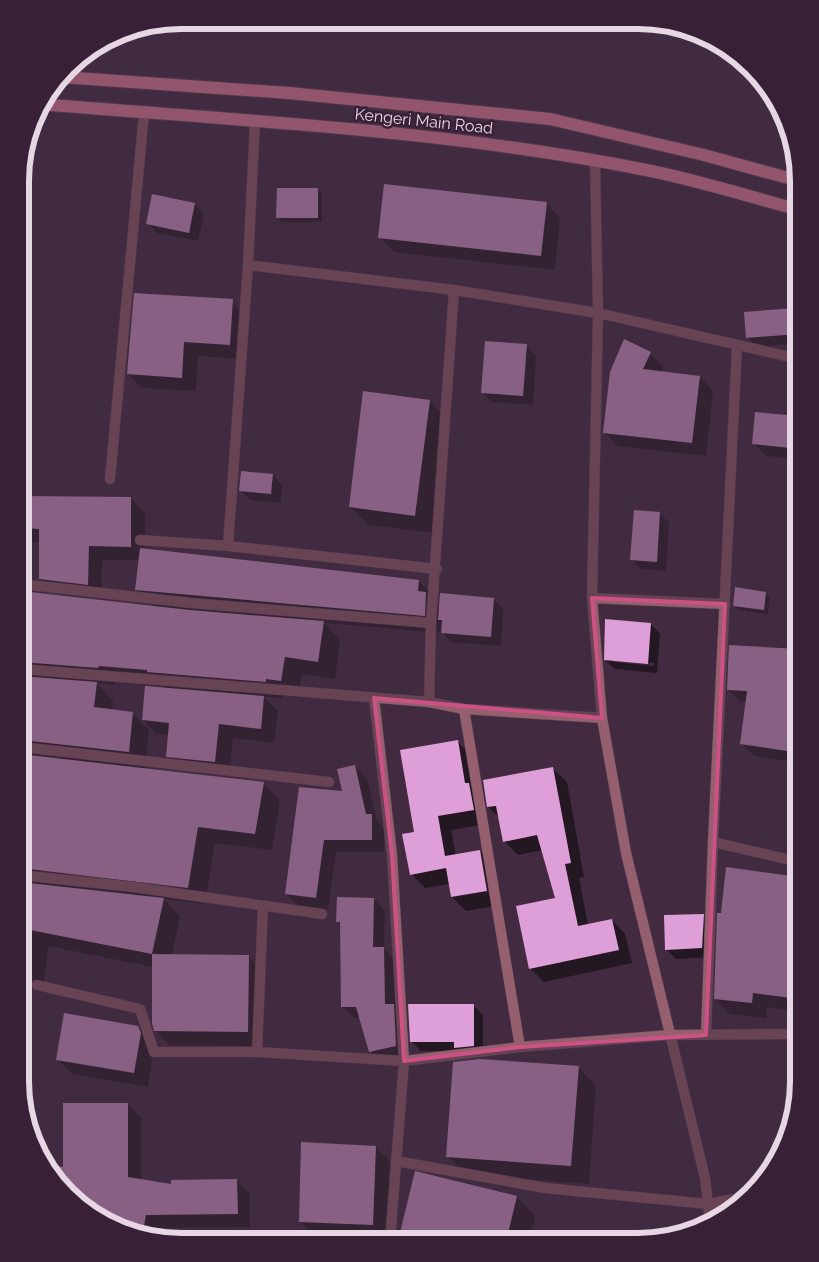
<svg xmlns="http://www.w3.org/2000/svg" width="819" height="1262" font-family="Raleway,sans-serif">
	<rect width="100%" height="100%" fill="#422b40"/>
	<g fill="#0007" fill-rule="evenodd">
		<polygon points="317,189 322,194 322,222 282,222 278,217"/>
		<polygon points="546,203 560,218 555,270 394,252 379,237"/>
		<polygon points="194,204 204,214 198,241 157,233 148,223"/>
		<polygon points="232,301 246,315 244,359 198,356 196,391 142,388 128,374"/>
		<polygon points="799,309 799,344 756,346 747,337 745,313"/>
		<polygon points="486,342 527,346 536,355 533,405 492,402 482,392"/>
		<polygon points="650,353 663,366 661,372 700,377 713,391 706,456 618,446 604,432"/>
		<polygon points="429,401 447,419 433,533 369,525 350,507"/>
		<polygon points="799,417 799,459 766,456 753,443"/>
		<polygon points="273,475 282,485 281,503 250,500 241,491"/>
		<polygon points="21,497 131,498 145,513 145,550 418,581 437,599 436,604 440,608 441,595 494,599 503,609 501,646 451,642 443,633 324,623 340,639 335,679 302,674 298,697 283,695 282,698 264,697 278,711 274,743 233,738 229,776 181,770 167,756 169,735 157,734 143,720 165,689 162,686 115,682 115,685 96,683 113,700 112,710 132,713 149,730 145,769 263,783 280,800 272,850 215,843 205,904 163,899 180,916 172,956 249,957 263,971 262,1046 170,1045 155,1030 153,967 48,946 44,981 20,978 21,592 154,607 137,589 140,560 102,560 101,598 54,593 40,579 40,542 21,542"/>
		<polygon points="660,513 669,523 666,571 641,569 632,560"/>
		<polygon points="766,593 770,597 768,614 739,610 734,606"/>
		<path d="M 651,624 L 660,634 L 657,673 L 615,669 L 605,660 ZM 613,660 L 654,663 L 654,666 L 613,662 Z"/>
		<polygon points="799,651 799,763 754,756 741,743 747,702 741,702 728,690"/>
		<polygon points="457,741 471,755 487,824 451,830 456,856 480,851 494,865 501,905 466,911 452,897 450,884 425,888 411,874 415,833"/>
		<polygon points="355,766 367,778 377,821 384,828 384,852 336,852 328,910 298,906 286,893 344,792"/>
		<polygon points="553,769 567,782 584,877 579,878 588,925 612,920 625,934 632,963 544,982 530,968 556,899 543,850 518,855 504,841 500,818 488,807"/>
		<polygon points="799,878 799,1011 767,1007 766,1018 730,1014 715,999"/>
		<polygon points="374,899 385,911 384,949 395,960 396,1008 405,1017 407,1057 382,1063 370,1051 361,1018 354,1018 342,1006 341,925 337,921"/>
		<polygon points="703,915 712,924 711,957 676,959 666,949"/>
		<polygon points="474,1006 483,1015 483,1055 459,1051 421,1051 411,1041"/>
		<polygon points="138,1027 152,1042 154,1048 148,1087 72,1074 58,1060"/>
		<polygon points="20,1049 22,1051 22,1089 20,1081"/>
		<polygon points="578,1067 596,1086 589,1184 466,1175 448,1157"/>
		<polygon points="128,1104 141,1118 141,1181 173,1186 237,1180 250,1194 250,1227 159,1228 157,1239 83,1209 64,1168"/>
		<polygon points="376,1147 390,1161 387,1239 314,1236 300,1221"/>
		<polygon points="416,1173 517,1197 535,1216 529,1242 399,1241"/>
	</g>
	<g fill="#de9fd8">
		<polygon points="384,184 547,202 541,256 378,238"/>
		<polygon points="277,188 318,188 318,218 276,218"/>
		<polygon points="152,194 195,203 189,233 146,224"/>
		<polygon points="134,293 233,299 230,345 184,342 182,378 127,374"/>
		<polygon points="796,308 798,334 746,338 744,312"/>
		<polygon points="624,339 651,352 643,369 700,376 692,443 603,433 610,372"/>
		<polygon points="485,341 527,344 523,396 481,393"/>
		<polygon points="363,391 430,400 415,516 349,507"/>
		<polygon points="755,412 799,416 799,449 752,444"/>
		<polygon points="241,471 273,474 271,494 239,491"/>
		<polygon points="21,496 131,497 131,547 89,546 88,585 39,579 39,529 21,528"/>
		<polygon points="634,510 660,512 657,562 630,560"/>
		<polygon points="140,548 419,580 418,591 426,592 425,616 135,590"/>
		<polygon points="735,587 766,592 764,610 733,606"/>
		<polygon points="21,591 190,610 324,621 318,662 285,657 281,681 266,679 266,682 147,672 147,670 99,666 98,668 21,662"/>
		<polygon points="440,593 494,598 491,637 441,633 442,620 438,620"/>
		<polygon points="605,619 651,623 648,664 604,660"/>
		<polygon points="729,645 799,649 796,694 787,751 740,744 747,691 727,690"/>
		<polygon points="21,676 97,682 94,707 133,712 129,752 21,740"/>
		<polygon points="145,686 264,696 261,729 219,724 215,762 166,757 169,723 142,720"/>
		<polygon points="458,740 465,783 469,783 474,810 438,816 445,856 480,850 487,891 451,897 446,868 410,875 402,834 414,832 400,750"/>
		<polygon points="20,754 264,782 255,834 198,827 188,888 20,868"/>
		<polygon points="355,765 366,814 372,814 372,840 324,840 316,898 285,894 299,787 342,791 337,769"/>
		<polygon points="553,767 571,863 565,864 578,926 612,919 619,950 529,969 516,906 555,898 537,835 503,842 496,806 487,807 483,780"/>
		<polygon points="726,867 799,877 799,999 753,993 752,1003 714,999 717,913 721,913"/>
		<polygon points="20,882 164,898 152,954 20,928"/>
		<polygon points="337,897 374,898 373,947 384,947 385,1004 394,1004 396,1046 369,1052 356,1007 341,1007 340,922 336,922"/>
		<polygon points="704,914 702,948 665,950 664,915"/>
		<polygon points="152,954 249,955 248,1032 154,1031 152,1023"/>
		<polygon points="408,1004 474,1004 474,1046 454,1048 454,1042 410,1042"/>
		<polygon points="64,1013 138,1026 141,1033 134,1073 56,1060"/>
		<polygon points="480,1059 579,1066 571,1166 446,1157 453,1062"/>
		<polygon points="63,1103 128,1103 128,1177 171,1184 171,1180 237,1179 238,1214 146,1215 144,1226 114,1222 83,1209 49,1165 63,1167"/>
		<polygon points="301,1142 376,1146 373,1225 299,1222"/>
		<polygon points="415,1171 517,1196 506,1242 398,1241"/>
	</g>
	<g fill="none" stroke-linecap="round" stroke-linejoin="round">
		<g stroke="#5c475a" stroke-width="11">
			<g id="minor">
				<polyline points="255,121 248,265 454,290 598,313 595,161"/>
				<polyline points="248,265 228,546 437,569"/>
				<polyline points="454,290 431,623 429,702 464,709 520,1047"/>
				<polyline points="110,479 144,113"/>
				<polyline points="140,540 228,546"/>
				<polyline points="21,584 191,603 431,623"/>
				<polyline points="592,598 725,604"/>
				<polyline points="21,669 429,702"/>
				<polyline points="464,709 602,718"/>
				<polyline points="21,747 329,782"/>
				<polyline points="713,842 737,345"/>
				<polyline points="20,875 133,887 322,914"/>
				<polyline points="37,985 140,1009 154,1052 257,1052 404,1061 392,855 374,698"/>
				<polyline points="706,1035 713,842 799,862"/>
				<polyline points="257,1052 263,906"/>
				<polyline points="396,1161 545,1188 708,1204 740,1198"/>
				<polyline points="710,1222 705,1178 626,853 602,718 592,598 598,313 799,359"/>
				<polyline points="390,1241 404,1061 520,1047 670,1035 799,1034"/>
			</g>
		</g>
		<g stroke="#5c475a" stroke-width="11">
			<polyline id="tertiary" points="147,1235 313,1236 322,1241"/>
		</g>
		<g stroke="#5c475a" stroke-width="14">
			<g id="primary">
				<polyline points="61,77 289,93 550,119 704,155 799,181"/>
				<path d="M 40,104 C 242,121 447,130 646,170 C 697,180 748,196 799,210"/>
			</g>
		</g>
		<use href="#minor" stroke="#965f6e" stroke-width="10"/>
		<use href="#tertiary" stroke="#965f6e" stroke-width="10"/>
		<use href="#primary" stroke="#f585a7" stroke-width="12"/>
	</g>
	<path d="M0 0H819V1262H0ZM 592,598 L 725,604 L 706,1035 L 520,1047 L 404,1061 L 392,855 L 374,698 L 602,718 Z" fill="#422b40" fill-opacity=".55" fill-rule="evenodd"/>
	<path fill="none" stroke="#cd5184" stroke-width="4" stroke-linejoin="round" d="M 592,598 L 725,604 L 706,1035 L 520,1047 L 404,1061 L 392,855 L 374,698 L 602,718 Z"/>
	<g text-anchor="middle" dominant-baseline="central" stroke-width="5" stroke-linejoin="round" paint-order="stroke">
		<g font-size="16" fill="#e7d7e5" stroke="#382136">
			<text transform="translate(424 121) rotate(6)">Kengeri Main Road</text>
		</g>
	</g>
	<path d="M0 0H819V1262H0ZM181 29H638A152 152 0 0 1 790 181V1081A152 152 0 0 1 638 1233H181A152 152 0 0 1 29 1081V181A152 152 0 0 1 181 29Z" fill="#382136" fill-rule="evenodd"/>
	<path fill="none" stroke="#e7d7e5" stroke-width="6" d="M181 29H638A152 152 0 0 1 790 181V1081A152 152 0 0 1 638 1233H181A152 152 0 0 1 29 1081V181A152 152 0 0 1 181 29Z"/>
</svg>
